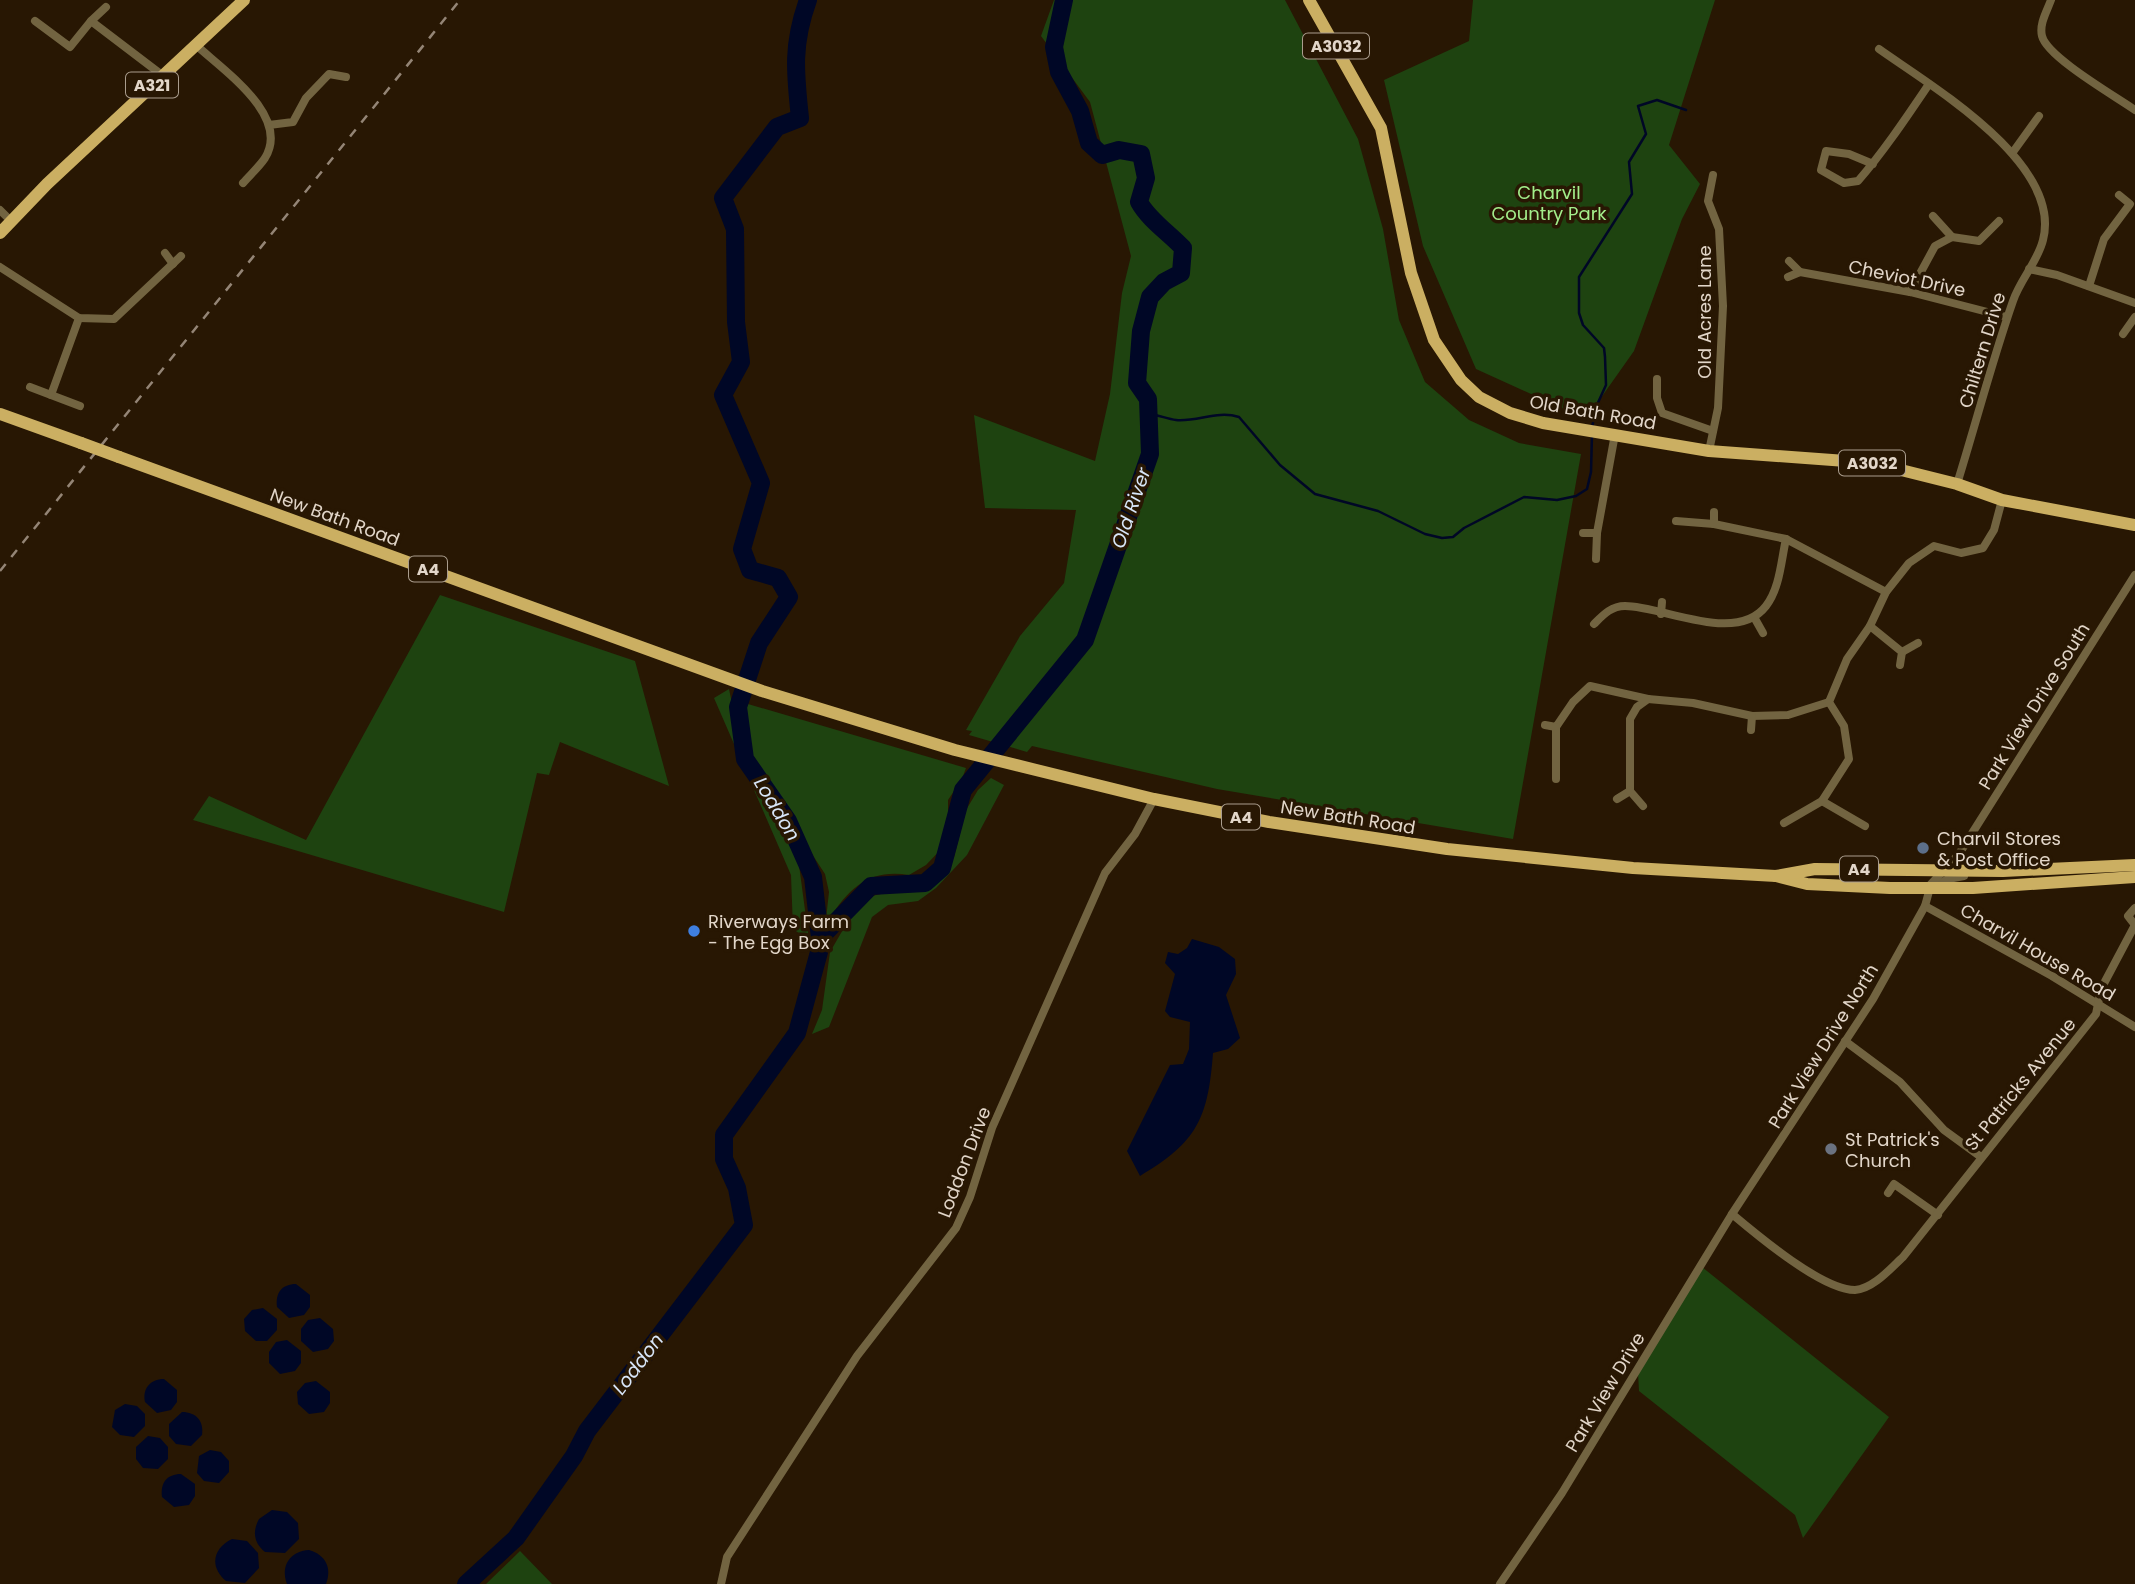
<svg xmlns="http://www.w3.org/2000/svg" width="2135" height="1584" font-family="Poppins,sans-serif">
	<rect width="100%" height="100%" fill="#281703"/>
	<g fill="#1e4310">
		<polygon points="1054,0 1285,0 1358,139 1383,229 1399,320 1425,382 1469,420 1519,443 1581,454 1513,839 1217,789 1032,746 1027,752 969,735 972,731 966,730 1020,636 1064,583 1076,510 985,508 974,415 1095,461 1110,394 1122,293 1131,256 1090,102 1041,36"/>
		<polygon points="1473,0 1715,0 1669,145 1700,184 1682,219 1634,351 1586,419 1476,369 1423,246 1384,80 1469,41"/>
		<polygon points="440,595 635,661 669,786 560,742 549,775 537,773 504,912 193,820 209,796 306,840"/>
		<polygon points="729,689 745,766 780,815 799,865 809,940 793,929 791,875 714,698"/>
		<path d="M 748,704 L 966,768 L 962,779 L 948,800 L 948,842 L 926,865 L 909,875 C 870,869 850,887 830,918 L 826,919 L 829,892 L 825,874 L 749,758 L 743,708 Z"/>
		<polygon points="991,778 1004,785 967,855 936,888 918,901 888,905 872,917 829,1027 812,1034 822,1010 830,952 855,909 872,896 926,884 945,871 954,857 966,810 978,790"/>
		<polygon points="1702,1267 1889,1417 1803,1538 1795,1515 1639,1391 1638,1373"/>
		<polygon points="520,1551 552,1584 486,1584"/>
	</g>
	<g fill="#000726">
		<path d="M 1192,939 L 1219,947 L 1235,959 L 1236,974 L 1226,995 L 1240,1038 L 1228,1049 L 1213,1053 C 1208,1119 1197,1142 1140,1176 L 1127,1151 L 1170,1065 L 1183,1064 L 1189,1049 L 1190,1022 L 1170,1017 L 1165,1011 L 1175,974 L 1165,963 L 1168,952 L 1178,954 L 1187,948 Z"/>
		<path d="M 296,1284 L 310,1295 L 310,1307 L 304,1315 L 289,1318 L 277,1307 C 275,1293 282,1284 296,1284 Z"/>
		<polygon points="263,1308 277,1319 277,1330 267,1341 256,1341 245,1331 244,1319 252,1310"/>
		<polygon points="320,1318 333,1329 334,1341 328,1349 313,1352 301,1341 301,1329 308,1320"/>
		<polygon points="287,1340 301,1351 301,1363 295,1371 280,1374 269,1363 269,1352 276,1342"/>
		<path d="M 164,1379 L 177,1390 L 177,1402 L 171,1410 L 157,1413 L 145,1402 C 142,1389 150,1379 164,1379 Z"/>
		<polygon points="316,1381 330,1392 330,1403 324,1412 309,1414 298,1404 297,1392 305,1383"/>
		<polygon points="125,1404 137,1406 145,1414 145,1426 134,1437 120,1435 112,1427 115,1410"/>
		<path d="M 182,1412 C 196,1412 204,1421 202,1435 L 191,1446 L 176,1444 L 169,1436 L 169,1424 Z"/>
		<polygon points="148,1436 160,1438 168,1447 168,1459 158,1469 143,1468 136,1459 136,1447"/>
		<polygon points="210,1450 221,1452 229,1461 229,1472 219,1483 204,1481 197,1473 199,1456"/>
		<path d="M 181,1474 L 195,1484 L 195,1496 L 189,1505 L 174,1507 L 162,1497 C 160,1483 167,1474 181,1474 Z"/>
		<path d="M 272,1510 L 287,1512 L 298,1523 L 299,1539 L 285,1553 L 265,1552 C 254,1543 252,1532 259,1519 Z"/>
		<path d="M 232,1539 L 247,1541 L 258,1553 L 259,1568 L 245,1583 L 226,1581 C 209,1567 213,1548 232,1539 Z"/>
		<path d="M 309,1550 C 326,1555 332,1568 326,1584 L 287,1584 C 280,1566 290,1551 309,1550 Z"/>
	</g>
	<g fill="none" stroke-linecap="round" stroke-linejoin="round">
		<g stroke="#000726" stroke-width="2.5">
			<path d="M 1149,414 C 1159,415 1167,419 1176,420 C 1198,422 1217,410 1239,417 L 1280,465 L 1315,494 L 1378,511 L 1425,534 L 1442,538 L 1453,537 L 1464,528 L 1524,497 L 1557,500 L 1576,496 L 1587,489 L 1591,472 L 1592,434"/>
			<polyline points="1592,428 1596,407 1606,385 1605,357 1604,348 1583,325 1579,313 1579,277 1632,194 1629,162 1646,134 1638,106 1657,100 1686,110"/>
		</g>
		<g stroke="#000726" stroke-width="18">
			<path d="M 820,938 L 871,886 L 925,883 L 942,868 L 963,790 L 1085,640 L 1150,454 L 1148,399 L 1137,383 L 1141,331 L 1150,297 L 1164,282 L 1181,273 L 1183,248 C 1169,233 1149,220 1139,202 L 1146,178 L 1141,154 L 1119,150 L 1102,155 L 1089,143 L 1080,111 L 1059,72 L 1054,47 L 1064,0"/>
			<path d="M 466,1584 L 516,1538 L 574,1456 L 587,1431 L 744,1225 L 737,1188 L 724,1159 L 724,1135 L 797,1033 L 819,952 L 820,938 L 813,877 L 788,821 L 745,759 L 738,707 L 759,643 L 789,597 L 778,578 L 750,570 L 742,549 L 761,483 L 723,395 L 741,362 L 736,322 L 735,229 L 723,198 L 777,127 L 800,118 C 795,72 792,44 808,0"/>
		</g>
		<g stroke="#726441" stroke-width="8">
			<path d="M 2051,0 C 2047,11 2039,24 2042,36 C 2047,57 2115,96 2135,110"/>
			<polyline points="106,7 91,21 162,75"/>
			<polyline points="35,21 70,47 91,21"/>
			<path d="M 196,45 C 223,70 291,116 265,158 C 259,167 250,175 243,183"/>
			<path d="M 1879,49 C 1931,86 2063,163 2043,240 C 2038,261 2020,280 2013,301 C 1992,361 1976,423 1957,484"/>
			<polyline points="269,125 293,122 306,98 329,74 346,77"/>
			<polyline points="2013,152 2039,116"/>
			<path d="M 1873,164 L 1849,154 L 1826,151 L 1821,170 L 1844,183 L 1858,181 C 1884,151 1906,118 1929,84"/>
			<polyline points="0,210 11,221"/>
			<polyline points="1933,216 1952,237"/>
			<polyline points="165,253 173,264"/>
			<polyline points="1789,261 1800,272"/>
			<polyline points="0,267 79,318 114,319 181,256"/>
			<polyline points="2029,269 2057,275 2135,303"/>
			<polyline points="1788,277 1800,272 1910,292 2007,317"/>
			<polyline points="2089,286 2104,239 2130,204 2119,195"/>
			<polyline points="1910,292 1935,246 1952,237 1979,241 1999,221"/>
			<polyline points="2123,334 2135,317"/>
			<polyline points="1657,379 1657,398 1662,413 1713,431"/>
			<polyline points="30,387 80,406"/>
			<polyline points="51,395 79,318"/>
			<polyline points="1709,451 1718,408 1723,306 1719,229 1708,201 1713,175"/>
			<polyline points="1714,512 1714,524"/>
			<polyline points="1676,521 1714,524 1786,539 1886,592"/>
			<polyline points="1583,533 1597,533"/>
			<polyline points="1596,559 1597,533 1615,434"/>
			<polyline points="1661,614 1662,602"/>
			<polyline points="1754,617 1763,633"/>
			<path d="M 1594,624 C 1603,615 1611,606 1625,606 C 1663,606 1736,645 1766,606 C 1780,588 1781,561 1786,539"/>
			<polyline points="1870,626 1902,652 1900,665"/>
			<polyline points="1902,652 1918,643"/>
			<polyline points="1648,699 1693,703 1752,716 1788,715 1829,702"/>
			<polyline points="1545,725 1556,727 1573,702 1590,686 1648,699 1637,707 1630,719 1630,791 1617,799"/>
			<polyline points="1751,730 1752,716"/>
			<polyline points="1556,779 1556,727"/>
			<polyline points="1630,791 1643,806"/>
			<polyline points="1822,801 1865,826"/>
			<polyline points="1784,823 1822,801 1849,759 1844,726 1829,702 1847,659 1870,626 1886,592 1909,563 1934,546 1961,553 1983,548 1994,530 2002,500"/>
			<polyline points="1934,887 1948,879 1964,876"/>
			<polyline points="1925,906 2052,976 2135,1027"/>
			<polyline points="2135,925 2128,916 2135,908"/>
			<polyline points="1845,1041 1900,1082 1944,1130 1981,1157"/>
			<polyline points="1888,1193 1894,1184 1938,1215"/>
			<path d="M 1732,1214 C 1757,1235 1822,1290 1855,1290 C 1873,1289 1891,1268 1903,1257 L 2096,1014 L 2101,989 L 2135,925"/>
			<polyline points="721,1584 727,1557 857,1356 956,1228 970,1197 992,1128 1105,873 1135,834 1154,799"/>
			<polyline points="1500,1584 1562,1493 1732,1214 1873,999 1925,906 1931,884 1959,854 2135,575"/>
		</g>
		<g stroke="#cbaf62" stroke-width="12">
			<polyline points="1309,0 1381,128 1411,273 1434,340 1461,380 1479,397 1510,413 1543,423 1709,451 1873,463 1957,484 2002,500 2135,525"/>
			<polyline points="0,233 47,184 244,0"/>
			<polyline points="0,414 81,443"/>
			<polyline points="119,457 762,691 955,750 1154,799 1269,822 1447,849 1633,868 1776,876 1807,884 1890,888 1973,888 2135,877"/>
			<polyline points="1776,876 1815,869 2003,871 2135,865"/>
		</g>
		<polyline stroke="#948576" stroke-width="2.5" stroke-dasharray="9 9" stroke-linecap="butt" points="0,571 460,0"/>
		<polyline stroke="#cbaf62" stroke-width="12" points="81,443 119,457"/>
	</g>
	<circle fill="#5c6f8a" stroke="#281703" stroke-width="2.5" cx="1923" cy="848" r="7"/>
	<circle fill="#3f7fe0" stroke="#281703" stroke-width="2.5" cx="694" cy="931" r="7"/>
	<circle fill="#6b7280" stroke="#281703" stroke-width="2.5" cx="1831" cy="1149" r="7"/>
	<g text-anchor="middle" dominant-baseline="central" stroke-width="7" stroke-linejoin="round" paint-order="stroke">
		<g fill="#281703" stroke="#aa9d8e" stroke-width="2">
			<rect x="1303" y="33.5" width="66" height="25" rx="5"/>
			<rect x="126" y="72.5" width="52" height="25" rx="5"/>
			<rect x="1839" y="450.5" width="66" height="25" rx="5"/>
			<rect x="409" y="556.5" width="38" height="25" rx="5"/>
			<rect x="1222" y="804.5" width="38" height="25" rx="5"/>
			<rect x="1840" y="856.5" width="38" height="25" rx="5"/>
		</g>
		<g font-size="16" font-weight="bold" fill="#e2d6c9">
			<text x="1336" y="46">A3032</text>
			<text x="152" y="85">A321</text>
			<text x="1872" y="463">A3032</text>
			<text x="428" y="569">A4</text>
			<text x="1241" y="817">A4</text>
			<text x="1859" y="869">A4</text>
		</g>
		<g font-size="18" fill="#a3ee8b" stroke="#281703">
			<text x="1549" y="192">Charvil<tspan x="1549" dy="21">Country Park</tspan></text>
		</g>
		<g font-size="18" fill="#e2d6c9" stroke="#281703">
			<text transform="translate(1907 278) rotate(12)">Cheviot Drive</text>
			<text transform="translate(1704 312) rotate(-90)">Old Acres Lane</text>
			<text transform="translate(1982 350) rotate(-73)">Chiltern Drive</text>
			<text transform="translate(1593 412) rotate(10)">Old Bath Road</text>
			<text transform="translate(335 517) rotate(20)">New Bath Road</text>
			<text transform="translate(2034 706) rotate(-58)">Park View Drive South</text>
			<text transform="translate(1348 817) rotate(9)">New Bath Road</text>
			<text transform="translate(2038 952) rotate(30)">Charvil House Road</text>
			<text transform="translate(1823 1046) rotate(-58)">Park View Drive North</text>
			<text transform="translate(2020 1084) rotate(-51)">St Patricks Avenue</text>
			<text transform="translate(964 1162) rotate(-69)">Loddon Drive</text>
			<text transform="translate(1605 1392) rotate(-59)">Park View Drive</text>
		</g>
		<g font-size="18" fill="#e2d6c9" stroke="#281703" text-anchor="start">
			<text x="1937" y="838">Charvil Stores<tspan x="1937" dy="21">&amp; Post Office</tspan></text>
			<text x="708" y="921">Riverways Farm<tspan x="708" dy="21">- The Egg Box</tspan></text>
			<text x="1845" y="1139">St Patrick's<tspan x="1845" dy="21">Church</tspan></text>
		</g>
		<g font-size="19" font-style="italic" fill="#d8e6f9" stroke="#281703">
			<text transform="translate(1131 508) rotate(-71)">Old River</text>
			<text transform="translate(777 809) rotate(59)">Loddon</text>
			<text transform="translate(638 1364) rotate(-53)">Loddon</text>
		</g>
	</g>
</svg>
